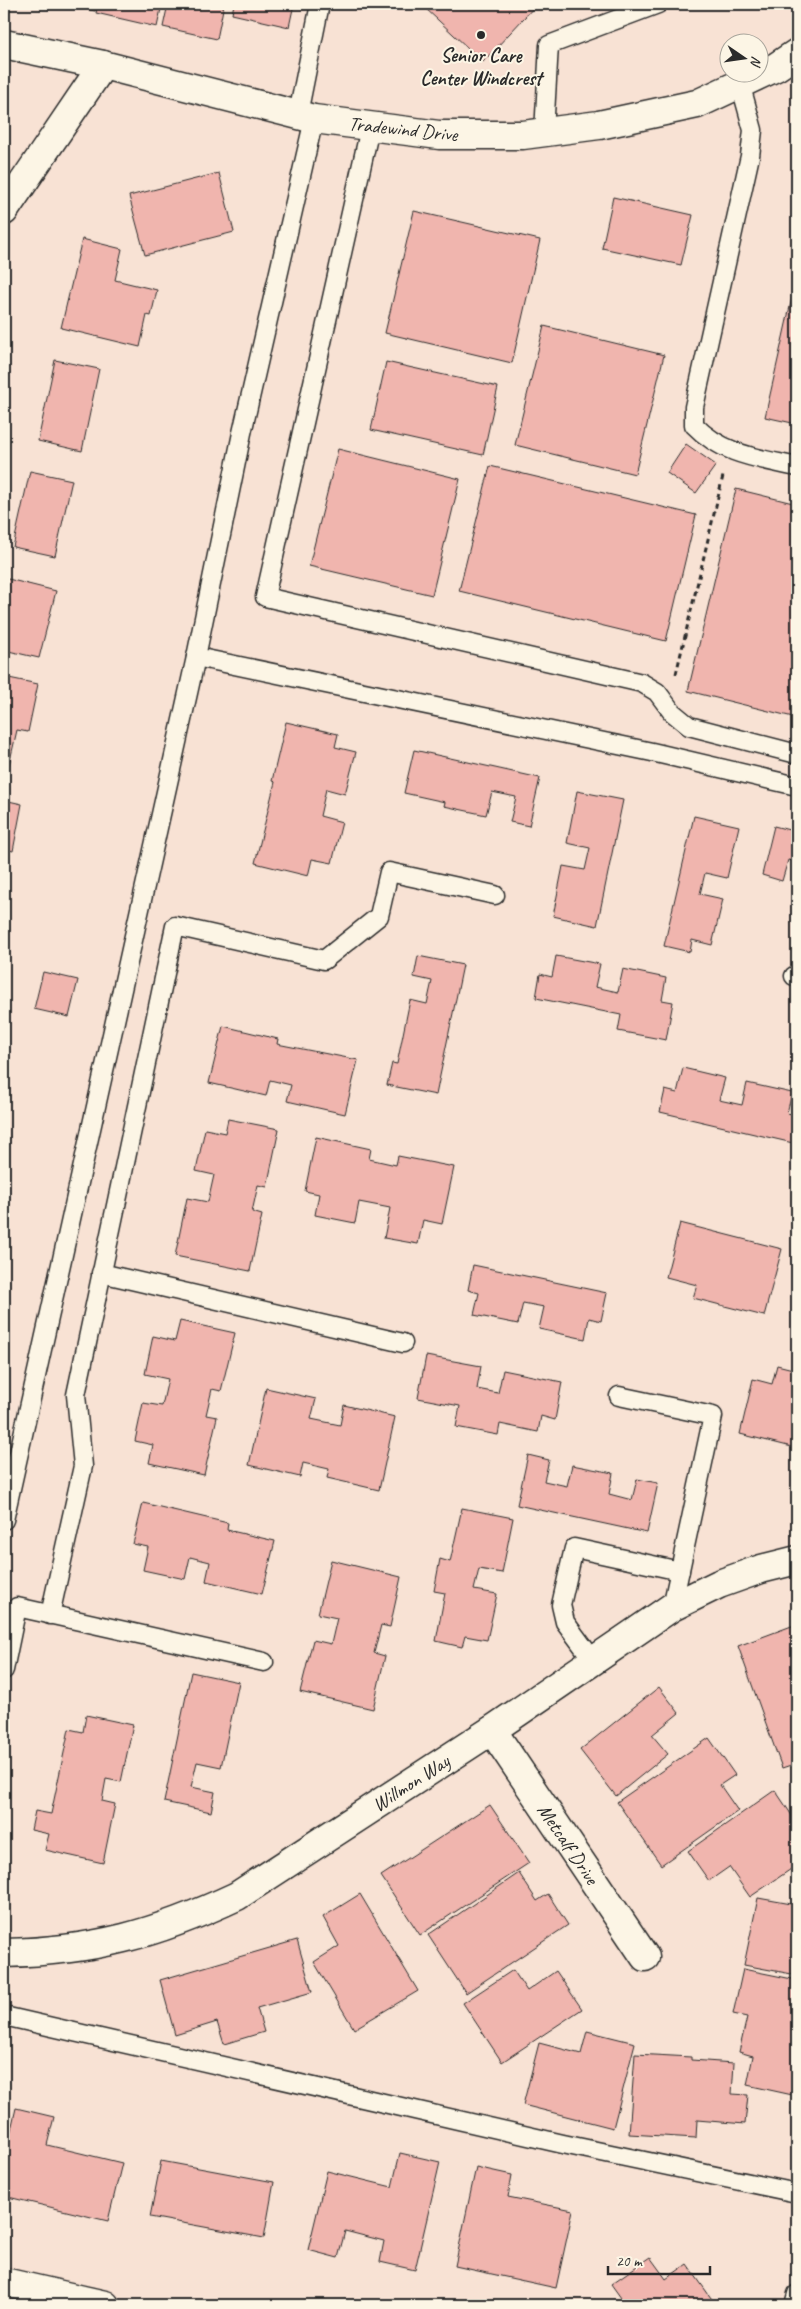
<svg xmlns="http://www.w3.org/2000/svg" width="801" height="2309" font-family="Caveat,sans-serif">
	<rect width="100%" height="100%" fill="#f8e2d4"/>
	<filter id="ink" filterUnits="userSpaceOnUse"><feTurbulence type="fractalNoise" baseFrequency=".02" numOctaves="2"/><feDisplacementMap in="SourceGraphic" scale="10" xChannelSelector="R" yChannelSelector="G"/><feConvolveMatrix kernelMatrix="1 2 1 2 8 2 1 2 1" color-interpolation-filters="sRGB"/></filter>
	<g filter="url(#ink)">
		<g fill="#f0b5ae" stroke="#2b2b2b">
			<polygon points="60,4 96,4 95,11"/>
			<polygon points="98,4 162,4 157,27 96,13"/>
			<polygon points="168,4 224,4 217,39 163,27"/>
			<polygon points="234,4 294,4 289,27 232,14"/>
			<polygon points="428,4 537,4 483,62 424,7"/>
			<polygon points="219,173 234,232 145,255 129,196"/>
			<polygon points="613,197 693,215 681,265 602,248"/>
			<polygon points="414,211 540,240 512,363 385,333"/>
			<polygon points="82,239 122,249 115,280 157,290 151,316 147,315 140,347 61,328"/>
			<polygon points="793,293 797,294 797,424 765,417"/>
			<polygon points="544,326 664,355 635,474 515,445"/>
			<polygon points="55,360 99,369 82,451 38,441"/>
			<polygon points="386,362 498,387 483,455 371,430"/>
			<polygon points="686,444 716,465 696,493 667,473"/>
			<polygon points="338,449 460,479 432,595 309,566"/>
			<polygon points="490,466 696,515 666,641 459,591"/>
			<polygon points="30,471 72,480 55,556 13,547"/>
			<polygon points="736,489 797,504 797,718 688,691"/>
			<polygon points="4,578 56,591 39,658 4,650"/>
			<polygon points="4,677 38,684 28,732 17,730 9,765 4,764"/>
			<polygon points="286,722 338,734 335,747 356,752 345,794 326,789 320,816 342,822 332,863 312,859 308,876 255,863 275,782 272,781"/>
			<polygon points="414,750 540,778 529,826 510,822 516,797 492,792 486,815 444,806 445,802 404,793"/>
			<polygon points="577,791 623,800 597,926 553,916 563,866 585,870 590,848 567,843"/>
			<polygon points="4,800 22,804 13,851 9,850 4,876"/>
			<polygon points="694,816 739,826 727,878 705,873 700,894 723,899 712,945 692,940 690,952 664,946"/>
			<polygon points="774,826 797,832 797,862 788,860 782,881 762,875"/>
			<polygon points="418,956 463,965 436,1095 387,1085 392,1063 397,1064 410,1000 427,1004 432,981 414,977"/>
			<polygon points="556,956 600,964 595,987 618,992 623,969 666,978 662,1000 673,1002 666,1040 618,1031 621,1015 536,998 540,974 552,977"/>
			<polygon points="43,972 78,980 69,1017 34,1009"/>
			<polygon points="223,1026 278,1039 277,1044 358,1060 345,1114 287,1101 291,1085 270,1080 266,1096 209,1083"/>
			<polygon points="683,1068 725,1078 719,1100 742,1105 747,1083 792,1093 787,1113 797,1115 793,1143 660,1112 665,1090 677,1093"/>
			<polygon points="228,1119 279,1129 267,1187 258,1185 252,1212 262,1215 250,1271 175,1256 187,1198 208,1202 214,1175 196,1171 205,1129 225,1133"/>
			<polygon points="316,1137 371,1149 369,1159 396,1165 398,1156 454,1167 442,1224 423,1220 418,1244 384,1238 390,1208 359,1202 355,1223 315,1215 319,1194 305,1191"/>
			<polygon points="680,1223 782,1249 764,1316 693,1298 697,1285 666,1277"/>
			<polygon points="473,1265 607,1293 601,1321 589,1318 585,1339 539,1329 544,1307 523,1303 518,1324 474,1315 479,1293 468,1290"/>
			<polygon points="180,1321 235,1333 221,1391 212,1389 206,1415 217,1417 204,1475 149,1463 153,1445 135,1441 143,1403 162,1406 168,1379 145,1374 153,1336 175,1341"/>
			<polygon points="426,1356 481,1366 477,1389 498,1393 503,1370 562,1382 555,1420 541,1416 538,1432 500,1424 498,1435 456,1427 460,1406 418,1398"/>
			<polygon points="777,1365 797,1370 796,1448 740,1434 753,1379 772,1384"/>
			<polygon points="266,1388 316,1399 311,1419 340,1425 344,1405 395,1417 379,1490 327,1478 329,1469 303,1463 300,1477 249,1465"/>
			<polygon points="528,1455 549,1460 544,1481 567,1486 572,1465 613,1473 609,1494 632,1500 637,1479 658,1483 647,1533 517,1505"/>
			<polygon points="143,1503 228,1523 227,1530 275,1541 262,1594 206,1581 210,1562 190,1557 185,1579 143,1570 148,1547 133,1544"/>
			<polygon points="462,1508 513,1518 502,1573 479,1569 474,1590 497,1594 487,1640 465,1636 462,1647 436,1641 445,1593 434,1591 440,1559 450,1562"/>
			<polygon points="331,1560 401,1577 390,1627 381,1625 374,1653 385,1656 373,1709 300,1692 313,1640 331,1644 337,1618 318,1614"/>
			<polygon points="797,1624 797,1763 782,1768 738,1646"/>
			<polygon points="191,1672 239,1682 221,1767 197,1762 191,1787 215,1792 211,1812 164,1802"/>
			<polygon points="659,1687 679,1713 652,1735 668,1754 616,1796 580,1750"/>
			<polygon points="86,1715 133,1725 121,1782 106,1779 102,1801 115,1804 103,1863 45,1850 49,1834 31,1830 35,1811 51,1814 69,1729 83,1732"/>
			<polygon points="709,1738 735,1775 720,1785 738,1811 661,1865 617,1802"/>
			<polygon points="775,1790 797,1823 797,1865 750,1897 729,1867 709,1881 688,1851"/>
			<polygon points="490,1805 529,1863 420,1935 381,1876"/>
			<polygon points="519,1873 537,1901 548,1894 568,1925 466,1993 428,1935"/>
			<polygon points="360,1894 418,1991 354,2029 314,1962 339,1946 323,1917"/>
			<polygon points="758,1898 797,1905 797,1975 744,1965"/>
			<polygon points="297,1940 312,1992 257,2008 264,2032 224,2044 217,2022 175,2035 160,1980"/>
			<polygon points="743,1969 797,1980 797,2096 747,2085 753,2056 739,2052 747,2017 733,2014"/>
			<polygon points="513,1970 527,1991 556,1971 582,2009 502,2062 463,2003"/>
			<polygon points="587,2031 635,2043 613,2128 523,2105 539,2043 581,2054"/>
			<polygon points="635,2054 691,2057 691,2060 734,2063 732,2094 748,2095 745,2124 697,2120 696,2138 629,2134"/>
			<polygon points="16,2108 54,2117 47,2145 122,2163 108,2221 4,2196 4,2160"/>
			<polygon points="400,2153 440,2162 415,2270 380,2262 384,2241 345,2231 338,2258 308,2250 327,2171 392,2187"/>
			<polygon points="161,2161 274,2182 264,2238 150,2217"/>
			<polygon points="476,2167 512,2175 508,2197 573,2210 556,2288 455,2266"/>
			<polygon points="650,2257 666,2279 687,2264 716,2305 626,2305 611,2284"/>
		</g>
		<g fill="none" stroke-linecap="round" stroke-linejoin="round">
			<g stroke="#2b2b2b" stroke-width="21">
				<g id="service">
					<path d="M 740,83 L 753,130 L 750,156 L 694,407 L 694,425 C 723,455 758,458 797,467"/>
					<polyline points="298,114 320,4"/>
					<polyline points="314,119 242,433 196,657 652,752 797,786"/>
					<polyline points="370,128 265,597 642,683 657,692 672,712 689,726 797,754"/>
					<polyline points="544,132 549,45 658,4"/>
					<polyline points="794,976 797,977"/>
					<polyline points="101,1273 403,1343"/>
					<polyline points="619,1396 713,1416 672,1607"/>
					<polyline points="4,1520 196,657"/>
					<polyline points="50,1615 83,1466 76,1395 175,926 324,960 379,916 389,872 495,895"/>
					<polyline points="593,1660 565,1622 561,1605 574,1548 680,1571"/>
					<polyline points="4,1670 17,1607 264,1662"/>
					<polyline points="4,2016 563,2144 797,2193"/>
					<polyline points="794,2305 797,2294"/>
				</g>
			</g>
			<g stroke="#2b2b2b" stroke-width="31">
				<g id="minor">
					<polyline points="4,44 103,65 314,119 439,135 523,135 599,125 697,104 776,67 797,53"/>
					<polyline points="4,211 103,65"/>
					<polyline points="492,1730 645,1957"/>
					<path d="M 4,1953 C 94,1951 156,1934 237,1896 L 492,1730 L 672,1607 L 719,1584 L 761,1569 L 797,1560"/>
					<polyline points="4,2282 105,2305"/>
				</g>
			</g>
			<polyline stroke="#2b2b2b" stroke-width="3" stroke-dasharray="5 4" stroke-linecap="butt" points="676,674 723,476"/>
			<use href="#service" stroke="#fcf5e5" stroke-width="18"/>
			<use href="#minor" stroke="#fcf5e5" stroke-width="28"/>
		</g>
	</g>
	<circle fill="#2b2b2b" stroke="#fcf5e5" stroke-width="2" cx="481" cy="35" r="5"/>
	<g text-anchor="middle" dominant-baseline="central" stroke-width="4" stroke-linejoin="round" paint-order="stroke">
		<g font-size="20" font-weight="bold" fill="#2b2b2b" stroke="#fcf5e5">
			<text x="481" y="55">Senior Care<tspan x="481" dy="23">Center Windcrest</tspan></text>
		</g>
		<g font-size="20" fill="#2b2b2b" stroke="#fcf5e5">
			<text transform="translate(403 129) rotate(6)">Tradewind Drive</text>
			<text transform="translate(411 1783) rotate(-33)">Willmon Way</text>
			<text transform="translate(568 1844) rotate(56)">Metcalf Drive</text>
		</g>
	</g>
	<rect width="801" height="2309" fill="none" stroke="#fcf5e5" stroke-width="20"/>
	<rect x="10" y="10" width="781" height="2289" fill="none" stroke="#2b2b2b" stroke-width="2" filter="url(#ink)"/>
	<g transform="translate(744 58) rotate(103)"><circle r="24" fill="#fcf5e5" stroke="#a8a49b"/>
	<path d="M0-4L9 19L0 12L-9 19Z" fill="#2b2b2b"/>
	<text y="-8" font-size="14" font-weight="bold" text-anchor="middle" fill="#2b2b2b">N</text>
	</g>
	<path d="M608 2266v8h102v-8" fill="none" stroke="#2b2b2b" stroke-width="2.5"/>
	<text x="616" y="2266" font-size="15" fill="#2b2b2b" stroke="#fcf5e5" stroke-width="4" paint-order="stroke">20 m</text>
</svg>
